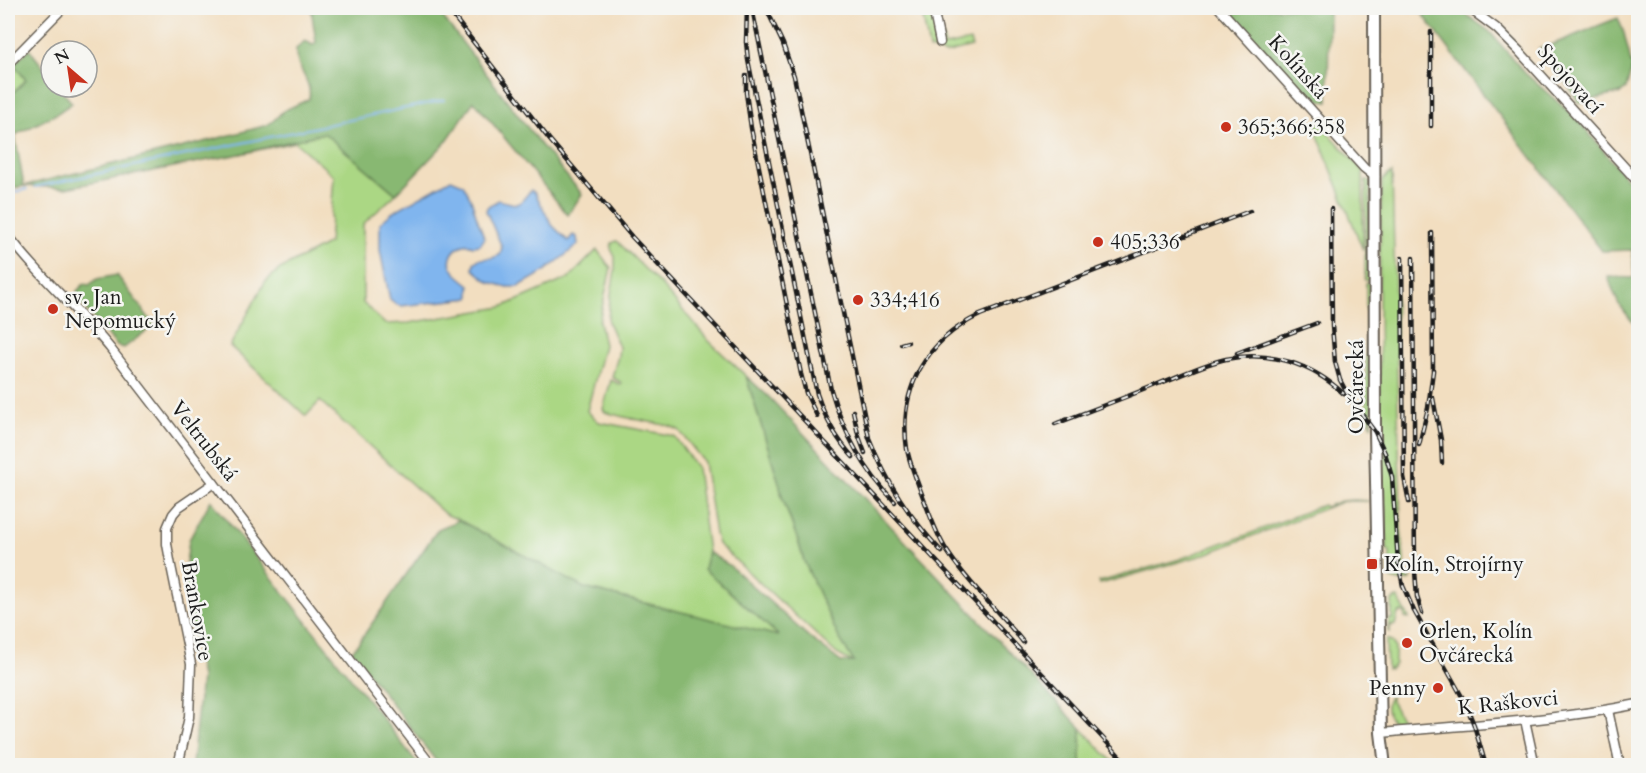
<svg xmlns="http://www.w3.org/2000/svg" width="1646" height="773" font-family="Cardo,serif">
	<rect width="100%" height="100%" fill="#f6f6f2"/>
	<filter id="ink" filterUnits="userSpaceOnUse"><feTurbulence type="fractalNoise" baseFrequency=".0167" numOctaves="2"/><feDisplacementMap in="SourceGraphic" scale="12" xChannelSelector="R" yChannelSelector="G"/><feConvolveMatrix kernelMatrix="1 2 1 2 8 2 1 2 1" color-interpolation-filters="sRGB"/></filter>
	<filter id="wash" filterUnits="userSpaceOnUse"><feTurbulence type="fractalNoise" baseFrequency=".008" numOctaves="4" result="noise"/><feDisplacementMap in="SourceGraphic" scale="24" xChannelSelector="R" yChannelSelector="G"/><feGaussianBlur stdDeviation="1.35" result="paint"/><feColorMatrix in="noise" values="0 0 0 0 0 0 0 0 0 0 0 0 0 0 0 0 0 1.4 0 .05"/><feComposite in="paint" operator="in"/></filter>
	<g filter="url(#wash)">
		<rect width="100%" height="100%" fill="#f2dec0"/>
		<g fill="#abd784" stroke="#647a50" stroke-width="1.5">
			<polygon points="921,8 929,8 942,34 945,46 970,41 972,47 945,54 929,49"/>
			<polygon points="14,64 26,80 8,98 8,70"/>
			<polygon points="1319,122 1363,171 1363,250 1315,128"/>
			<polygon points="324,133 396,194 363,224 363,303 385,324 409,323 502,307 569,278 597,250 611,268 599,321 604,345 587,411 599,422 674,436 697,468 708,552 704,569 781,637 584,588 459,520 445,514 320,401 306,416 230,346 265,282 280,269 329,243 334,176 295,142 240,154"/>
			<polygon points="1392,173 1401,528 1406,578 1411,579 1407,581 1400,581 1392,579 1389,574 1390,551 1387,550 1386,511 1383,500 1380,452 1379,286 1382,181 1388,175"/>
			<polygon points="1366,181 1370,181 1371,280 1365,280"/>
			<polygon points="617,241 662,286 709,341 746,376 780,486 782,497 798,541 804,561 838,636 855,662 850,661 837,654 718,544 715,534 704,462 679,430 670,426 624,417 605,412 603,409 611,380 621,385 622,383 612,377 618,356 619,347 608,322 609,306 615,270 615,257 611,249 612,243"/>
			<path d="M 1366,283 L 1371,283 L 1372,426 C 1370,422 1367,409 1366,403 Z"/>
			<polygon points="1354,500 1369,501 1344,501 1200,556 1100,584 1099,582 1180,559 1224,542 1231,541 1323,505 1325,507 1341,501"/>
			<polygon points="1398,598 1409,618 1405,618 1405,614 1403,612 1398,613 1395,625 1390,626 1390,632 1388,631 1389,619 1392,619 1392,601 1394,599"/>
			<path d="M 1387,639 C 1399,644 1394,654 1395,664 L 1390,669 L 1389,668 L 1387,669 L 1386,641 Z"/>
			<path d="M 1391,696 L 1391,701 L 1404,724 L 1408,722 L 1411,724 L 1424,721 L 1427,722 C 1410,724 1390,732 1387,709 C 1387,703 1387,701 1391,696 Z"/>
			<polygon points="1081,728 1116,765 1081,766"/>
		</g>
		<g fill="#88b872" stroke="#526a47" stroke-width="1.5">
			<path d="M 311,8 L 436,8 L 541,145 L 582,194 L 568,215 L 474,101 L 446,142 L 396,194 L 324,133 L 240,154 L 66,188 L 24,186 L 8,189 L 8,98 L 26,80 L 14,64 L 29,49 L 51,77 L 51,87 L 59,87 L 72,103 L 56,114 L 15,135 L 24,186 C 105,165 187,148 267,125 L 273,121 L 283,111 L 309,99 C 313,81 294,67 296,49 L 305,41 L 313,45 L 316,42 Z"/>
			<polygon points="1226,8 1329,8 1328,102 1313,99 1309,101"/>
			<polygon points="1391,8 1457,8 1489,31 1525,73 1576,118 1638,192 1638,329 1618,303 1608,277 1634,278 1632,250 1602,251 1421,12"/>
			<path d="M 1618,18 L 1624,33 L 1632,67 L 1626,89 L 1621,93 L 1579,103 L 1564,79 L 1539,49 C 1566,40 1591,28 1618,18 Z"/>
			<polygon points="117,275 154,325 124,348 117,346 78,300 77,291 84,284 89,285 97,279"/>
			<polygon points="746,376 769,397 1081,728 1081,765 439,765 352,652 438,529 459,520 584,588 779,636 704,569 708,552 729,565 809,637 841,662 854,662 838,636 804,561 798,540 782,497 780,486"/>
			<polygon points="211,500 419,765 192,765 201,678 184,580 189,540"/>
		</g>
		<g fill="#80b5ee" stroke="#4e6885" stroke-width="1.5">
			<path d="M 451,179 L 463,184 L 471,199 L 477,218 L 483,234 L 484,239 L 480,245 L 473,246 C 461,240 445,255 452,268 C 456,275 464,280 470,285 L 470,298 L 401,306 L 395,304 L 390,300 L 380,250 L 380,223 L 393,212 Z"/>
			<path d="M 531,190 L 535,193 L 552,225 L 568,241 L 573,235 L 577,237 L 578,245 L 544,272 L 518,287 L 507,287 L 489,282 L 473,269 L 474,263 L 479,259 L 492,258 L 500,255 L 502,247 L 486,211 C 487,203 494,205 498,200 L 515,204 L 520,203 Z"/>
		</g>
		<g fill="none" stroke-linecap="round" stroke-linejoin="round">
			<g stroke="#80b5ee" stroke-width="2">
				<polyline points="35,187 444,100"/>
				<polyline points="8,194 27,189"/>
			</g>
		</g>
	</g>
	<g filter="url(#ink)">
		<g fill="none" stroke-linecap="round" stroke-linejoin="round">
			<g stroke="#676055" stroke-width="11">
				<g id="minor">
					<polyline points="933,8 940,42"/>
					<polyline points="1219,8 1364,168 1375,177"/>
					<polyline points="1469,8 1496,28 1519,51 1638,182"/>
					<polyline points="8,64 63,8"/>
					<path d="M 8,235 C 38,276 78,309 110,348 L 432,766"/>
					<polyline points="1608,710 1620,766"/>
					<polyline points="1525,720 1535,766"/>
					<path d="M 1381,733 C 1467,725 1554,721 1638,704"/>
					<polyline points="178,766 189,717 191,664 171,566 167,544 167,528 173,514 179,507 214,483"/>
				</g>
			</g>
			<g stroke="#676055" stroke-width="14">
				<polyline id="major" points="1374,8 1375,432 1381,733 1385,766"/>
			</g>
			<use href="#minor" stroke="#fff" stroke-width="8"/>
			<use href="#major" stroke="#fff" stroke-width="10"/>
			<g stroke="#1c1c1c" stroke-width="4.5">
				<g id="rail">
					<polyline points="447,8 549,139 632,237 1129,766"/>
					<path d="M 747,8 L 746,42 L 748,60 L 817,394 C 825,418 836,439 853,457"/>
					<path d="M 752,8 L 831,390 C 843,432 864,470 895,502"/>
					<path d="M 766,8 L 783,44 L 794,76 L 869,438 C 887,483 909,517 942,552"/>
					<polyline points="746,76 746,93 751,128 801,374 806,393 817,416"/>
					<polyline points="1431,126 1431,32"/>
					<polyline points="1331,209 1332,326 1335,362 1340,380 1349,397 1375,432 1385,453 1392,477 1398,562 1403,586 1414,611 1465,702 1474,725 1486,766"/>
					<polyline points="1402,258 1404,477 1409,502"/>
					<polyline points="1413,258 1415,571 1417,597 1422,613"/>
					<polyline points="901,344 908,342"/>
					<polyline points="1237,353 1317,323"/>
					<polyline points="1433,398 1441,440 1442,463"/>
					<polyline points="853,411 858,434 865,453"/>
					<path d="M 1055,424 C 1089,411 1124,398 1158,384 C 1180,376 1203,364 1226,359 C 1270,350 1312,364 1344,394"/>
					<polyline points="1419,445 1428,408 1433,371 1432,233"/>
					<path d="M 1023,642 C 999,611 968,584 947,551 C 936,534 930,515 923,497 C 917,481 910,465 907,449 C 898,389 926,340 980,315 L 1250,211"/>
				</g>
			</g>
			<use href="#rail" stroke="#f6f6f2" stroke-width="2" stroke-dasharray="7" stroke-linecap="butt"/>
		</g>
	</g>
	<g fill="#c8321e" stroke="#f6f6f2" stroke-width="2">
		<circle cx="1226" cy="127" r="6"/>
		<circle cx="1098" cy="242" r="6"/>
		<circle cx="858" cy="300" r="6"/>
		<circle cx="53" cy="309" r="6"/>
		<rect x="1366" y="558" width="12" height="12" rx="3"/>
		<circle cx="1407" cy="643" r="6"/>
		<circle cx="1438" cy="688" r="6"/>
	</g>
	<g text-anchor="middle" dominant-baseline="central" stroke-width="5" stroke-linejoin="round" paint-order="stroke">
		<g font-size="21" fill="#1c1c1c" stroke="#f6f6f2">
			<text transform="translate(1298 67) rotate(48)">Kolínská</text>
			<text transform="translate(1570 79) rotate(48)">Spojovací</text>
			<text transform="translate(1356 387) rotate(-90)">Ovčárecká</text>
			<text transform="translate(204 441) rotate(52)">Veltrubská</text>
			<text transform="translate(197 611) rotate(80)">Brankovice</text>
			<text transform="translate(1508 703) rotate(-6)">K Raškovci</text>
		</g>
		<g font-size="21" fill="#1c1c1c" stroke="#f6f6f2" text-anchor="start">
			<text x="1238" y="127">365;366;358</text>
			<text x="1110" y="242">405;336</text>
			<text x="65" y="297">sv. Jan<tspan x="65" dy="24">Nepomucký</tspan></text>
			<text x="870" y="300">334;416</text>
			<text x="1384" y="564">Kolín, Strojírny</text>
			<text x="1419" y="631">Orlen, Kolín<tspan x="1419" dy="24">Ovčárecká</tspan></text>
			<text x="1426" y="688" text-anchor="end">Penny</text>
		</g>
	</g>
	<rect width="1646" height="773" fill="none" stroke="#f6f6f2" stroke-width="30"/>
	<g transform="translate(69 69) rotate(331)"><circle r="28" fill="#f6f6f2" stroke="#9f9f9c" stroke-width="1.5"/>
	<path d="M0-4.5L10 22L0 15L-10 22Z" fill="#c8321e"/>
	<text y="-9" font-size="16" font-weight="bold" text-anchor="middle" fill="#1c1c1c">N</text>
	</g>
</svg>
